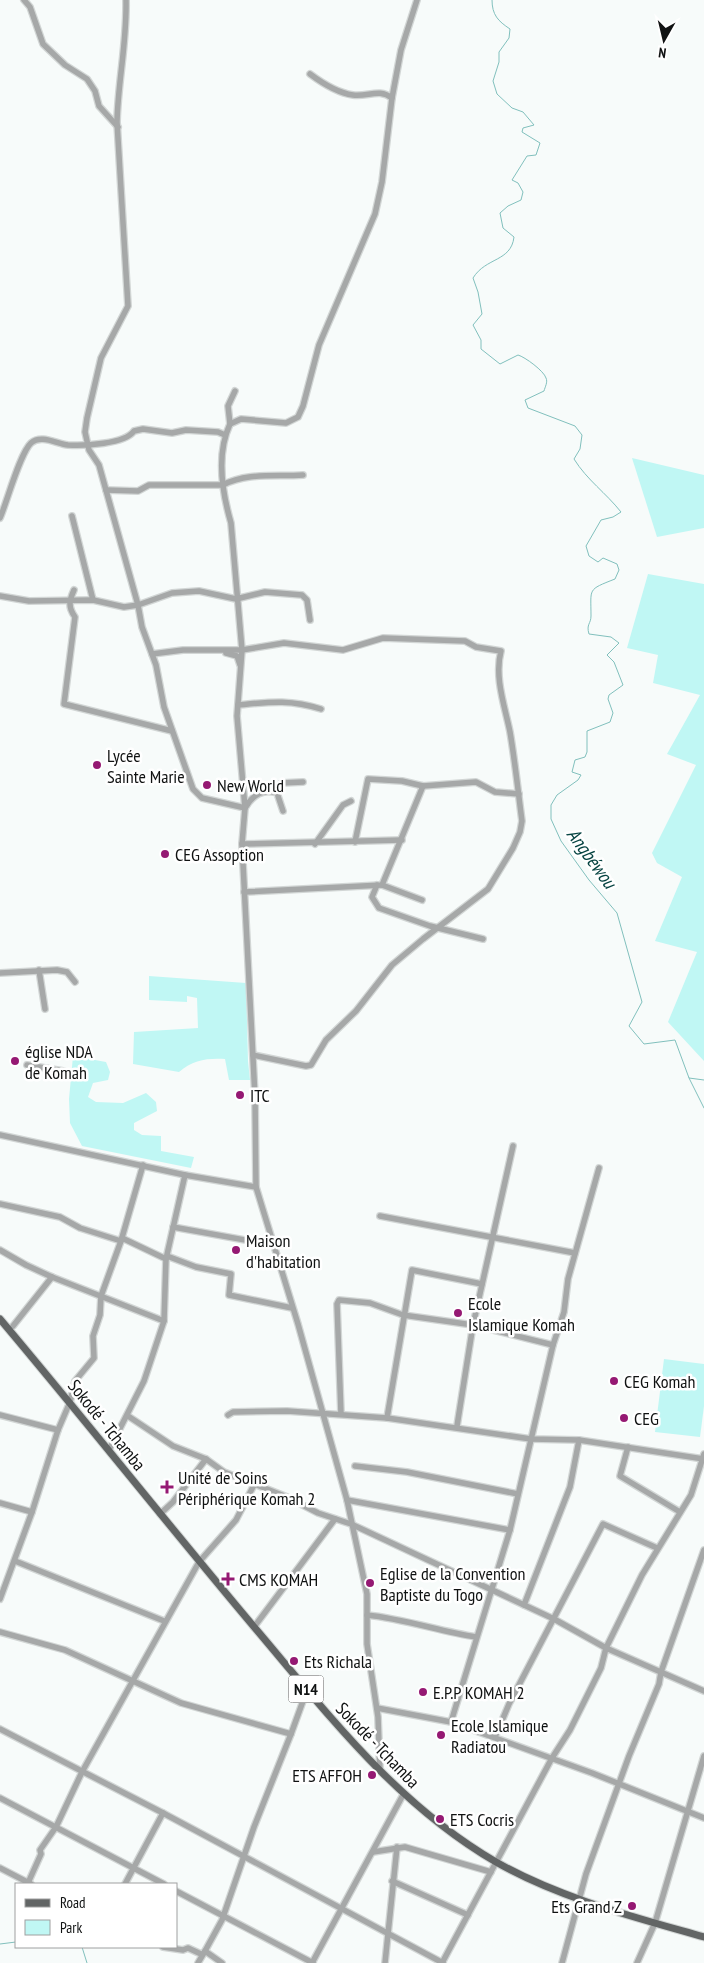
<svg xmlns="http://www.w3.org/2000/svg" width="704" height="1963" font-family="'PT Sans Narrow',sans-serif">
	<rect width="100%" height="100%" fill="#f7fbfa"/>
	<g fill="#c0f7f4">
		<polygon points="632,458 704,475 704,528 657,537"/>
		<polygon points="648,574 704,584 704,1061 668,1022 697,952 655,941 682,877 657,863 652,853 696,765 667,754 700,695 653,683 658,655 627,648"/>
		<path d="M 149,976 L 246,983 L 248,1061 L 250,1080 L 229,1080 L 225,1059 C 207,1058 193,1060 179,1072 L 133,1064 L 134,1032 L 198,1028 L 197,998 L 187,996 L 187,1002 L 149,1000 Z"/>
		<polygon points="73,1056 106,1062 110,1072 108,1080 93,1083 88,1097 96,1102 123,1103 146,1093 156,1102 157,1111 134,1123 134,1130 142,1135 161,1136 161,1151 194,1157 191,1168 82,1146 70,1123 69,1099"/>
		<polygon points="664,1359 704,1364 704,1406 700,1437 655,1432"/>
	</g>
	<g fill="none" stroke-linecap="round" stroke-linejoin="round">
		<g stroke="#81c0bd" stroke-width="1">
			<path d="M 492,0 C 492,15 498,21 510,29 L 509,38 L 499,52 L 499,62 L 493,81 L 497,94 L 512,108 L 523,112 L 534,125 L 523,128 L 522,132 L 540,143 L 536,155 L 527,156 L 512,180 L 518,183 L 523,192 L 521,200 L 508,206 L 500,213 L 503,228 L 514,237 C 511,262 486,257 473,278 L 478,292 L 482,314 L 473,325 L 481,340 L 481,349 L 500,364 L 518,355 C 525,357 544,371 546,378 C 548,382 545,387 544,391 L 525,400 L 528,408 L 575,426 L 582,435 L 580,449 L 574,459 C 587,480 606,493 621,512 L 613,517 L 601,520 L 586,546 L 589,556 L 598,562 L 603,558 L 617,564 L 619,570 L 615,579 C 587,590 591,588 591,616 C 591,624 586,624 589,634 L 611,637 L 619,643 L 607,655 L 614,662 L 623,685 L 609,695 L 608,699 L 613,713 L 610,722 L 587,731 L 587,752 L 585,757 L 575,760 L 572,772 L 581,775 L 578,780 L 557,795 L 551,805 L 551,819 L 561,841 L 589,880 L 617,913 L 642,1002 L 629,1026 L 644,1044 L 675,1040 L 689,1078 L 704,1080"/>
			<polyline points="689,1078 704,1108"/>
			<polyline points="0,1944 16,1942"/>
			<polyline points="82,1947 87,1963"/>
		</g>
		<g stroke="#d2d6d5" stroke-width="8">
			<g id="minor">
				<polyline points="24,0 30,7 43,44 65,65 87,79 95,91 99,106 118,127"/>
				<path d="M 126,0 C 127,43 118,81 117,122 L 128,306 L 101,358 L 87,418 L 85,432 L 89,450 L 99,465 L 138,605 L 142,627 L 156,665 L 164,707 L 193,789 L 202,798 L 245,808 C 252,796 263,788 277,793 L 283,811"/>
				<path d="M 310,74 C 322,83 338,93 353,95 C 368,97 379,88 392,98 L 382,182 L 375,214 L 319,345 L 303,406 L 298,417 L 286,423 L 241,419 L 230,424 C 216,454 222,492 231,523 L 242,650 L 237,716 L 245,808 L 242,844 L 255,1097 L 256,1187 L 298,1324 L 347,1500 L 367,1594 L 367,1644 L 378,1717 L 380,1771"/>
				<polyline points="392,98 401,50 417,0"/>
				<polyline points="230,424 228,406 235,391"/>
				<path d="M 106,490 L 138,491 L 149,485 L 223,485 C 247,472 277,477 303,475"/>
				<polyline points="72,516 93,600"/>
				<path d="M 0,518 C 7,502 20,453 31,443 C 41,434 57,444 68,445 C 84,446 125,444 134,431 L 143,429 L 172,433 L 186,430 L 218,432 L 225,435"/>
				<path d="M 74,590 C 69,601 68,607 75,617 L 64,704 L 172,731"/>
				<polyline points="0,596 29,601 93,600 124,607 138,605 172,593 199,591 236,599 265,592 302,595 307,600 310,620"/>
				<polyline points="226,653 237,656 240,665"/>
				<path d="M 152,654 L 183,650 L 242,650 L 284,643 L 343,650 L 383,638 L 465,641 L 476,647 L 501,651 C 494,677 505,707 510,732 C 515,761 518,791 522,821 L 520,832 L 513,848 L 488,889 L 423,939 L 392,965 L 356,1011 L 326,1040 L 311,1065 L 306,1066 L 253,1055"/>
				<path d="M 238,705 C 269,702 290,699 321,709"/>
				<polyline points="269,791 282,783 303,782"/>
				<polyline points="355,842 368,779 402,781 423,786 476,782 495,792 519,794"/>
				<polyline points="242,844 402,840"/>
				<polyline points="315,844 343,805 351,801"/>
				<polyline points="377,885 372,897 379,908 430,926 483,939"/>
				<polyline points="382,885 422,900"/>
				<polyline points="244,892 382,885 423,786"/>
				<polyline points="39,970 45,1009"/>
				<polyline points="0,973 57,970 67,972 75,982"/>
				<polyline points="27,1065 63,1071"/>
				<polyline points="0,1135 185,1175 256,1187"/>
				<polyline points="0,1204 60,1217 80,1228 121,1241"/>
				<polyline points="380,1216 575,1253"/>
				<polyline points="173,1227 273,1245"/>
				<polyline points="122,1238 166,1259"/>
				<polyline points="0,1250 26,1265 52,1277 164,1321"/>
				<polyline points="167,1256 196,1267 231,1274 229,1295 292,1308"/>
				<polyline points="13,1326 52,1277"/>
				<polyline points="341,1414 337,1304 339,1300 370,1303 403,1315 473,1325 553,1345"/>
				<polyline points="0,1415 58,1430"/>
				<polyline points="228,1415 233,1412 287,1411 387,1418 531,1439 579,1440 704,1459"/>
				<polyline points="128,1416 173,1446 206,1459 224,1472 287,1497 318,1513 351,1524 554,1619 606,1648 704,1691"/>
				<polyline points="387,1418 412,1270 482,1284"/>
				<polyline points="457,1426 473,1325 513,1146"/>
				<polyline points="628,1447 620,1476 680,1512"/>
				<polyline points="109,1450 144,1381 164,1321 166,1259 185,1175"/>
				<polyline points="355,1466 407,1472 518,1494"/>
				<polyline points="347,1500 510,1530"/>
				<polyline points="0,1503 32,1512"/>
				<polyline points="160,1514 173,1502 206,1459"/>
				<polyline points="15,1561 164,1621"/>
				<polyline points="0,1599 32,1512 58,1430 70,1402 75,1381 94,1358 93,1336 100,1315 101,1296 121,1241 143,1165"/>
				<polyline points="524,1605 570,1487 579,1440"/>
				<path d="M 367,1615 C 404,1619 439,1631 476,1637"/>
				<polyline points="254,1627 335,1519"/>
				<polyline points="0,1632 65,1650 181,1703 291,1734 307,1690"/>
				<polyline points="377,1708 451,1722 592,1773 704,1818"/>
				<polyline points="451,1722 510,1530 553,1345 564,1312 568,1279 599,1168"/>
				<polyline points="0,1729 163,1813 443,1963"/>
				<polyline points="495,1737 509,1704 603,1524 657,1548"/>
				<polyline points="0,1798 164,1884"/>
				<polyline points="373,1852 405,1847 491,1872"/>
				<polyline points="0,1868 31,1884"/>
				<polyline points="392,1881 468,1915"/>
				<polyline points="28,1883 41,1854 40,1850 56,1827 82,1772 199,1562 236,1520 255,1483"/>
				<polyline points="125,1884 163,1813"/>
				<polyline points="176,1891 313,1963"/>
				<polyline points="163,1947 183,1950 188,1948 201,1954"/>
				<polyline points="205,1951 222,1920 254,1827 291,1734"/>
				<polyline points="198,1963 205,1951 222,1963"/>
				<polyline points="312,1963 403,1795"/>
				<polyline points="385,1963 397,1847"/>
				<polyline points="442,1963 552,1758 570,1730 601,1668 606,1648 642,1575 691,1495 704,1454"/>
				<polyline points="562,1963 586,1874 629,1756 659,1684 661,1672 704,1550"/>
				<polyline points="637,1963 655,1923 704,1756"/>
			</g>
		</g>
		<g stroke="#d2d6d5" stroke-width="9">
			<path id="major" d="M 0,1319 C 86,1421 169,1526 255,1628 C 328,1714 396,1804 496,1862 C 559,1898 634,1917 704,1937"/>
		</g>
		<use href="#minor" stroke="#a6a8a8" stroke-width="5.5"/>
		<use href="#major" stroke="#626565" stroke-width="7"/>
	</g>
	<g fill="#951973" stroke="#fff" stroke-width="2">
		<circle cx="97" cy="765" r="5"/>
		<circle cx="207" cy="785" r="5"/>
		<circle cx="165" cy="854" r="5"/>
		<circle cx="15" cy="1061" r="5"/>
		<circle cx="240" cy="1095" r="5"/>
		<circle cx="236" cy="1250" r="5"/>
		<circle cx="458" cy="1313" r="5"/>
		<circle cx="614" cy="1381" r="5"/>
		<circle cx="624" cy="1418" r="5"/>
		<path d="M164.5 1479.5h5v5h5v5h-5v5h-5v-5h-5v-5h5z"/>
		<path d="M225.5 1571.5h5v5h5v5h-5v5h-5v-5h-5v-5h5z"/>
		<circle cx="370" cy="1583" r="5"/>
		<circle cx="294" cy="1661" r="5"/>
		<circle cx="423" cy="1692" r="5"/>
		<circle cx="441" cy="1735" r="5"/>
		<circle cx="372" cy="1775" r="5"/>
		<circle cx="440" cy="1819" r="5"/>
		<circle cx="632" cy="1906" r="5"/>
	</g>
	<g text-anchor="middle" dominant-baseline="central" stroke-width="5" stroke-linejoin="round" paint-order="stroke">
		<rect fill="#fff" stroke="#585959" stroke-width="1" x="288.5" y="1675.5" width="35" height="27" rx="4"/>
		<g font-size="16" font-weight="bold" fill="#101212">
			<text x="306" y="1689">N14</text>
		</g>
		<g font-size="18" fill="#101212" stroke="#fff" text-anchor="start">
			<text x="107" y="755">Lycée<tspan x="107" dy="21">Sainte Marie</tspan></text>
			<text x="217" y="785">New World</text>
			<text x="175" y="854">CEG Assoption</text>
			<text x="25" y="1051">église NDA<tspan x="25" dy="21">de Komah</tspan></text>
			<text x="250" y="1095">ITC</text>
			<text x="246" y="1240">Maison<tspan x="246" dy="21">d'habitation</tspan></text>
			<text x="468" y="1303">Ecole<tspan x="468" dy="21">Islamique Komah</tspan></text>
			<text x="624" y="1381">CEG Komah</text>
			<text x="634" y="1418">CEG</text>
			<text x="178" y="1477">Unité de Soins<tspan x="178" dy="21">Périphérique Komah 2</tspan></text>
			<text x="380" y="1573">Eglise de la Convention<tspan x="380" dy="21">Baptiste du Togo</tspan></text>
			<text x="239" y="1579">CMS KOMAH</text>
			<text x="304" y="1661">Ets Richala</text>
			<text x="433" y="1692">E.P.P KOMAH 2</text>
			<text x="451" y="1725">Ecole Islamique<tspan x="451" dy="21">Radiatou</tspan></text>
			<text x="362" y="1775" text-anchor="end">ETS AFFOH</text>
			<text x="450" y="1819">ETS Cocris</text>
			<text x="622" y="1906" text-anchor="end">Ets Grand Z</text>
		</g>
		<g font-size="18" fill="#101212" stroke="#fff">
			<text transform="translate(107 1425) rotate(51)">Sokodé - Tchamba</text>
			<text transform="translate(378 1745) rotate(46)">Sokodé - Tchamba</text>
		</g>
		<g font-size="19" font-style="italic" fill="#074442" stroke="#fff">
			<text transform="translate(592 858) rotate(54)">Angbéwou</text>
		</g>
	</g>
	<rect x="15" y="1883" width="162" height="65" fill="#ffffff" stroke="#9fa0a0"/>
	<rect x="25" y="1899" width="25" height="8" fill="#626565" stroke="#9fa0a0"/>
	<text x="60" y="1908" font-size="15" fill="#101212">Road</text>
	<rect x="25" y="1920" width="25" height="15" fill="#c0f7f4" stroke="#9fa0a0"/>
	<text x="60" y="1933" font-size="15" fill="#101212">Park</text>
	<g transform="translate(664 40) rotate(188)" stroke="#ffffff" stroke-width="4" paint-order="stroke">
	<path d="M0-4L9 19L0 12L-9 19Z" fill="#101212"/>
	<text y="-8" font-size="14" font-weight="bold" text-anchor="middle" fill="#101212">N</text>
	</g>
</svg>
